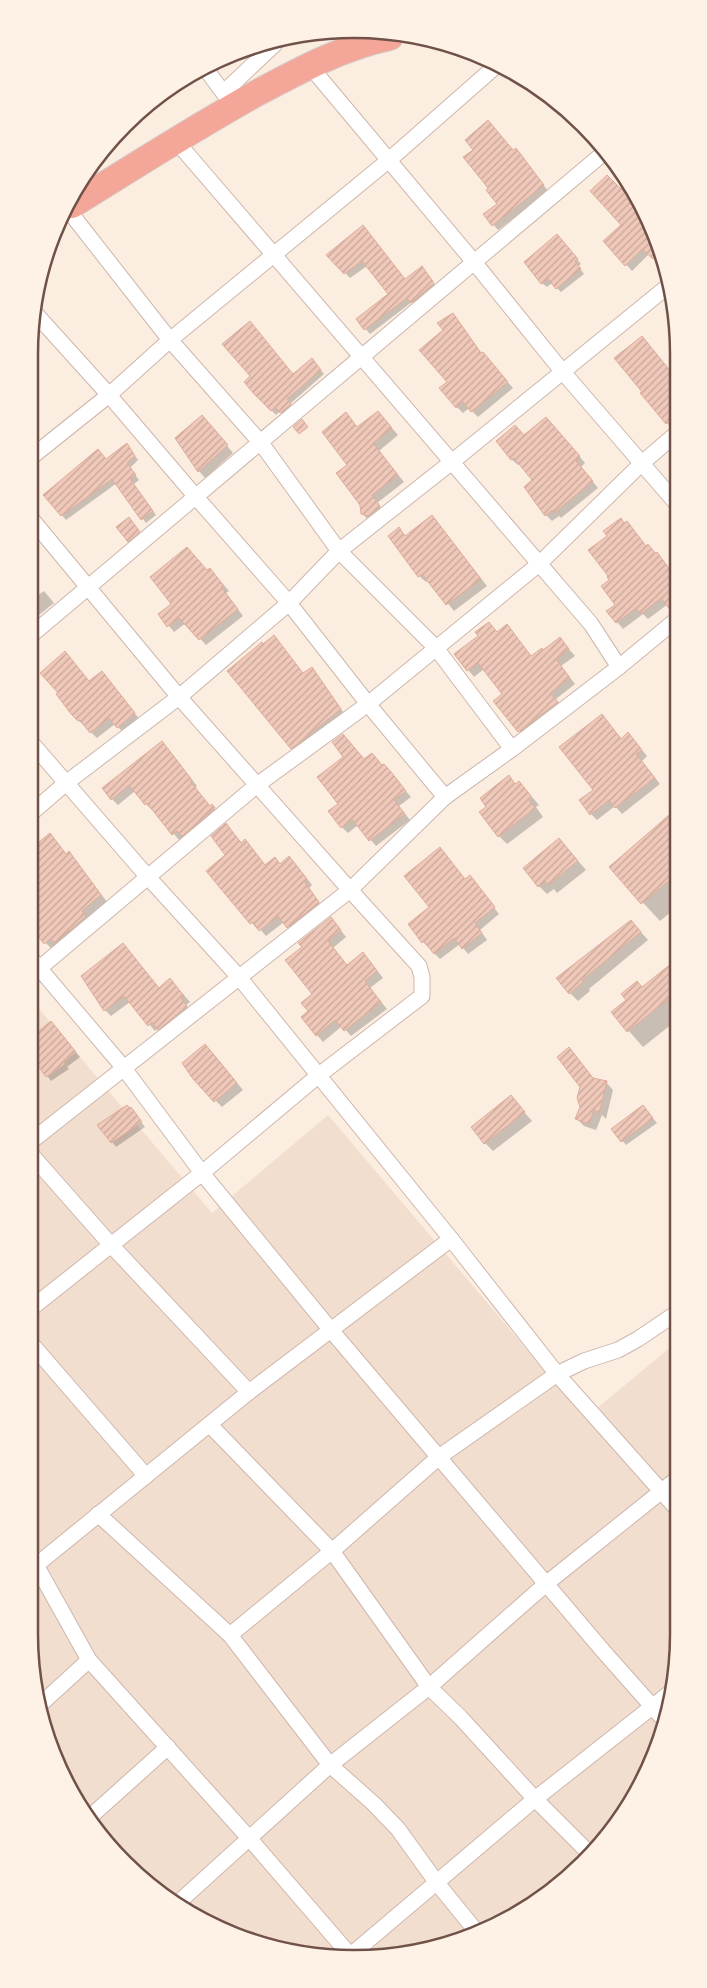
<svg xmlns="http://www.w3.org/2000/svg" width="707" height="1988" font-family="Mulish,sans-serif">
	<defs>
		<pattern id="building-hatch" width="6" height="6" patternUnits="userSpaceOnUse" patternTransform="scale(1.25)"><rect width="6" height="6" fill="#efc8b9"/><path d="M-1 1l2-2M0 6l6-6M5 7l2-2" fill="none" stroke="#c6a598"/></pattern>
	</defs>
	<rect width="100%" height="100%" fill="#fbeee1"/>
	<polygon fill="#f2decf" points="29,997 212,1213 328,1115 585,1418 678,1341 678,1634 667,1718 623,1815 534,1904 437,1948 311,1957 210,1926 110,1849 53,1759 29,1634"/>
	<g fill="#0003">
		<polygon points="513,151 521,155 548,191 498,230 485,214 498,204"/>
		<polygon points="626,183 645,210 662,266 649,254 632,271 605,241 623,225 619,189"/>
		<polygon points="363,227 406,281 422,268 438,289 417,307 412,302 370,334 358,320 390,294 367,266 350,278 328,255"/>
		<polygon points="561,240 581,264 578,266 584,274 561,292 552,283 547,287 542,283"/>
		<polygon points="453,314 482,354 513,388 478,417 469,408 463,413 457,407 448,382 445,331"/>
		<polygon points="642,337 676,378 676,427 674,429 667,423"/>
		<polygon points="312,359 324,374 290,404 294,409 285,416 280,411 276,415 255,393 252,377 294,375"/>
		<polygon points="346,414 358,428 385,420 398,435 379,451 404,482 377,503 386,514 369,521 362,513 362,505 349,465"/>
		<polygon points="209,424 233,453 205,478 199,471"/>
		<polygon points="552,424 585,463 581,467 598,488 561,518 559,516 552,521 546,515 534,480 520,464 518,465 512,460 498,441 524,436"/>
		<polygon points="127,444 138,460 130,468 139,480 134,484 156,515 146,523 117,483 66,520 45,495 106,460"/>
		<polygon points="432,517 487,586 454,611 429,580 426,582 419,576 399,529 406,536"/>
		<polygon points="133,523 143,536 133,545 129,541"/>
		<polygon points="647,547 663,560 676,577 676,613 668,604 648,619 643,614 623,629 608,611 616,605"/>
		<polygon points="210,569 229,591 226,593 243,616 206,645 186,623 174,632 160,615"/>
		<polygon points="44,591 54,603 29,623 29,601"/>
		<polygon points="507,626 532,657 544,651 560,639 575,656 561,666 575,684 556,699 563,709 525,738 495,701 504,694 484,669 474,677 456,655 497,633"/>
		<polygon points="676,641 676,651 671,645"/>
		<polygon points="263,645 304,674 312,668 346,716 297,754 292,748"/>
		<polygon points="108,679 140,720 124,733 115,724 97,738 79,721 58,694"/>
		<polygon points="602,716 622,739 628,734 634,740 647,756 642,761 660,784 622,814 615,806 597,820 591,814"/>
		<polygon points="343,735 364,760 384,765 411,797 399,806 410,820 376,846 358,825 348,833 342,827 339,805 345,757"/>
		<polygon points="168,749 197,786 195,788 211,807 212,806 218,812 189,841 184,836 179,840 153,809 152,810 146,804 135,791 118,805 112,799"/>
		<polygon points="508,777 516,785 519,783 527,791 539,805 536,807 543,817 507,844 499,836 488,807"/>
		<polygon points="676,810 677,907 660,921 610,867"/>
		<polygon points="226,825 242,843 251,847 266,866 295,863 312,885 309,888 324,909 294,933 284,922 266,936 259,928 257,929 208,871 227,856"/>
		<polygon points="50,835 67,855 75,859 107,902 87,918 92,924 52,949 29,927 29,923 41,913 29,885 29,851"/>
		<polygon points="559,839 586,870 557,893 554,889 547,894 539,886"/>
		<polygon points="470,877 499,914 480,930 487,940 468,954 460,944 440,959 423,942 409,924"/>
		<polygon points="631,921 648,940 589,989 590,991 578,1001 570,993"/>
		<polygon points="337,925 346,937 333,948 347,966 363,954 369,960 383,978 370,988 387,1009 351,1036 342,1026 323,1042 317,1035 310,1011 314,995 287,960"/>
		<polygon points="129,951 160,989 176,986 190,1002 186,1005 192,1013 165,1035 158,1028 155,1031 130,1002 111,1016 105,1010"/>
		<polygon points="677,960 677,1020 643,1047 612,1012"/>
		<polygon points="55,1026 80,1057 67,1067 69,1069 51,1081 30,1053 29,1054 29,1038 30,1040"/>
		<polygon points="569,1049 595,1080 606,1082 613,1090 606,1119 602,1115 596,1130 584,1126 577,1119 581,1107 581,1087"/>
		<polygon points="212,1052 243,1090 222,1107 194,1079"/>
		<polygon points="511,1097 532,1121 493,1151 485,1143"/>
		<polygon points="643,1107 657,1123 626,1145 613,1129"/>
		<polygon points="131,1109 145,1127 116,1147 99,1125"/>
		<polygon points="677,1159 677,1167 673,1162"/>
	</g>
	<g fill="url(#building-hatch)" stroke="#e1ad9a">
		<polygon points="488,120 513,150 516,148 544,185 492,226 483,214 497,204 486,190 488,188 463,157 473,150 465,140"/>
		<polygon points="607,175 626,194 631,190 645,210 659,255 653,259 642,249 625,266 603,241 621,225 590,191"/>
		<polygon points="363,225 405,279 422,266 434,283 411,303 407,298 364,330 356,319 388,294 362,261 344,274 326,255"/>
		<polygon points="557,234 578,259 575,261 581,269 556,289 548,279 541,284 524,262"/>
		<polygon points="453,313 481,353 483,352 508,382 471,412 463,402 456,408 439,388 447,382 419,350 443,330 437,323"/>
		<polygon points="250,321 293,374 312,358 321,370 287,399 291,404 280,413 275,407 271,411 254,394 244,382 250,376 222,344"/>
		<polygon points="642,336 676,378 676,416 666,424 640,393 642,392 614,358"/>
		<polygon points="378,411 392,428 373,443 398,475 372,495 380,506 368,516 361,514 360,505 336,473 347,465 322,432 346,412 357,427"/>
		<polygon points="202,415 228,445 198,472 175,438"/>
		<polygon points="546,417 580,456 576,461 593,481 554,513 552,510 545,516 524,487 532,480 514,458 511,460 496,441 515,425 524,435"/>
		<polygon points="302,419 308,427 299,434 293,427"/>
		<polygon points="127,443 135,456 127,463 136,475 130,479 153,511 141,520 112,479 61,516 43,495 98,449 106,459"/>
		<polygon points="432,515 481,579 446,605 422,574 418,577 388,536 399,527 405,536"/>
		<polygon points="129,517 140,532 128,542 116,527"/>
		<polygon points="621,518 624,523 627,521 646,546 648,544 655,553 657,552 676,578 676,611 672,612 661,598 641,614 636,608 616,623 606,611 615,605 601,586 609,580 607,577 608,576 588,550 607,536 603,531"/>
		<polygon points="187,547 207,570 210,568 223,585 221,587 238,609 199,640 179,618 167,627 158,614 171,604 150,577"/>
		<polygon points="489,622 497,632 507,624 531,656 542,648 543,650 560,637 569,649 556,659 570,678 550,693 558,702 518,732 493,701 502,694 478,663 467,671 454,654 478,636 475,632"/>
		<polygon points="274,635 303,673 312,667 341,709 291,749 227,671 262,642 263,644"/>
		<polygon points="65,651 89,681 102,671 135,713 117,728 109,718 90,733 80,720 78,721 71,714 56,694 58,693 40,673"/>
		<polygon points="602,714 621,739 628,732 642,750 636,754 655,778 615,808 609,800 590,815 579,800 593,790 559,747"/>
		<polygon points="343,734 364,759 372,753 382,765 384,764 392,773 406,791 394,800 405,814 369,841 352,819 341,828 328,811 338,804 317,777 343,757 332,742"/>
		<polygon points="162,741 192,780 190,781 210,806 212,804 215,808 182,836 177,831 172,835 147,803 145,805 129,785 111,800 102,788"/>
		<polygon points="509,775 515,784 519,781 531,796 528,799 535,808 498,837 479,812 486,807 480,798"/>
		<polygon points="676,809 677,874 641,904 609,867"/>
		<polygon points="226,823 241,843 245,839 265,865 275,857 280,864 289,856 307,879 304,881 319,902 287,928 278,916 259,931 253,922 250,924 206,871 225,855 211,836"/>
		<polygon points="50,833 66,854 69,851 101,895 82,911 86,916 55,943 51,939 44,944 36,934 29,940 29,921 40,913 29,899 29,850"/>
		<polygon points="559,838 578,861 548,885 545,881 538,887 523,868"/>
		<polygon points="440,847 465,879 470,875 495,907 475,923 482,933 462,949 454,938 434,954 424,941 422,943 408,924 429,907 404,876"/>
		<polygon points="331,917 341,930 328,941 347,965 363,952 377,971 365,981 381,1002 344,1031 335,1020 316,1036 301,1017 308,1011 301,1003 312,994 285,960 302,947 298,943"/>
		<polygon points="631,920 641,932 582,980 583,982 569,994 556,978"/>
		<polygon points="123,943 159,988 170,978 184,996 181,998 187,1006 158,1030 152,1022 148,1026 124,996 104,1011 81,976"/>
		<polygon points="677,959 677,992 627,1032 611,1012 626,1000 621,994 637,981 642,987"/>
		<polygon points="51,1021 76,1052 64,1062 65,1064 46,1077 29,1053 29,1039"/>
		<polygon points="205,1044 237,1083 214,1102 193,1079 182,1063"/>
		<polygon points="569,1047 593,1078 607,1081 599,1114 594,1109 589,1124 575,1119 580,1107 577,1098 580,1087 557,1057"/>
		<polygon points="511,1095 525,1112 484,1144 471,1127"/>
		<polygon points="127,1105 130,1108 131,1107 142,1122 111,1143 97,1125"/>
		<polygon points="643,1105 653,1118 621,1142 611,1129"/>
	</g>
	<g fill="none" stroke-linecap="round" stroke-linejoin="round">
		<g stroke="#ceb6ab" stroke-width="17">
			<g id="street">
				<polyline points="309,65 474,262 562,371 676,503"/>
				<polyline points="205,68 228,99"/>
				<polyline points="224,92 275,44"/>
				<polyline points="176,141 591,624 619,667"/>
				<polyline points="69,211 170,340 261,443 339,551 436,648 512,749"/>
				<polyline points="34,312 109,395 196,497 289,603 368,704 445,797"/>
				<polyline points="29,459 109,395 170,340 389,160 497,65"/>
				<polyline points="29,516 179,697 350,890 419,966 422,977 422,996 319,1075 202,1173 29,1310"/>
				<polyline points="29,637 606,151"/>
				<polyline points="29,740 147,876 238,976 451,1239 557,1374 678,1510"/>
				<polyline points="29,815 66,783 179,697 289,603 339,551 453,461 668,286"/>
				<polyline points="29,956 123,1067 202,1173 330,1329 604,1652 666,1722"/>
				<polyline points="29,977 257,785 368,704 539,564 642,463 676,434"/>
				<polyline points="29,1143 350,890 445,797 512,749 619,667 676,620"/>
				<polyline points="29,1152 111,1245 249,1392"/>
				<polyline points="29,1341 146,1476"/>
				<polyline points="210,1425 332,1551 429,1687 460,1717 535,1799 587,1851"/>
				<polyline points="98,1514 230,1635 330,1765 374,1804 398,1829 437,1883 476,1931"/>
				<polyline points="29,1556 36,1565 89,1660 249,1838 349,1954"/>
				<polyline points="29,1571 249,1392 451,1239"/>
				<polyline points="230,1635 332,1551 439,1457 557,1374 584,1361 618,1350 638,1339 678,1312"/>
				<polyline points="42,1703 89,1660"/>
				<polyline points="90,1817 168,1747"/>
				<polyline points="179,1902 330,1765 429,1687 547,1583 678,1478"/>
				<polyline points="352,1954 535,1799 671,1692"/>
			</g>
		</g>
		<g stroke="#d7cfcc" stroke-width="28">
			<path id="highway" d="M 72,205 C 133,167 194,128 257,93 C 300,70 343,47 390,37"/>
		</g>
		<use href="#street" stroke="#fff" stroke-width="15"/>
		<use href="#highway" stroke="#f4a699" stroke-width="26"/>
	</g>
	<path d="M0 0H707V1988H0ZM354 38H354A316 316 0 0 1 670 354V1634A316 316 0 0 1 354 1950H354A316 316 0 0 1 38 1634V354A316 316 0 0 1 354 38Z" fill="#fef2e6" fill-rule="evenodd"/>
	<path fill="none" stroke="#715249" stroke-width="2.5" d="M354 38H354A316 316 0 0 1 670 354V1634A316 316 0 0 1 354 1950H354A316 316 0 0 1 38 1634V354A316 316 0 0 1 354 38Z"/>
</svg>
